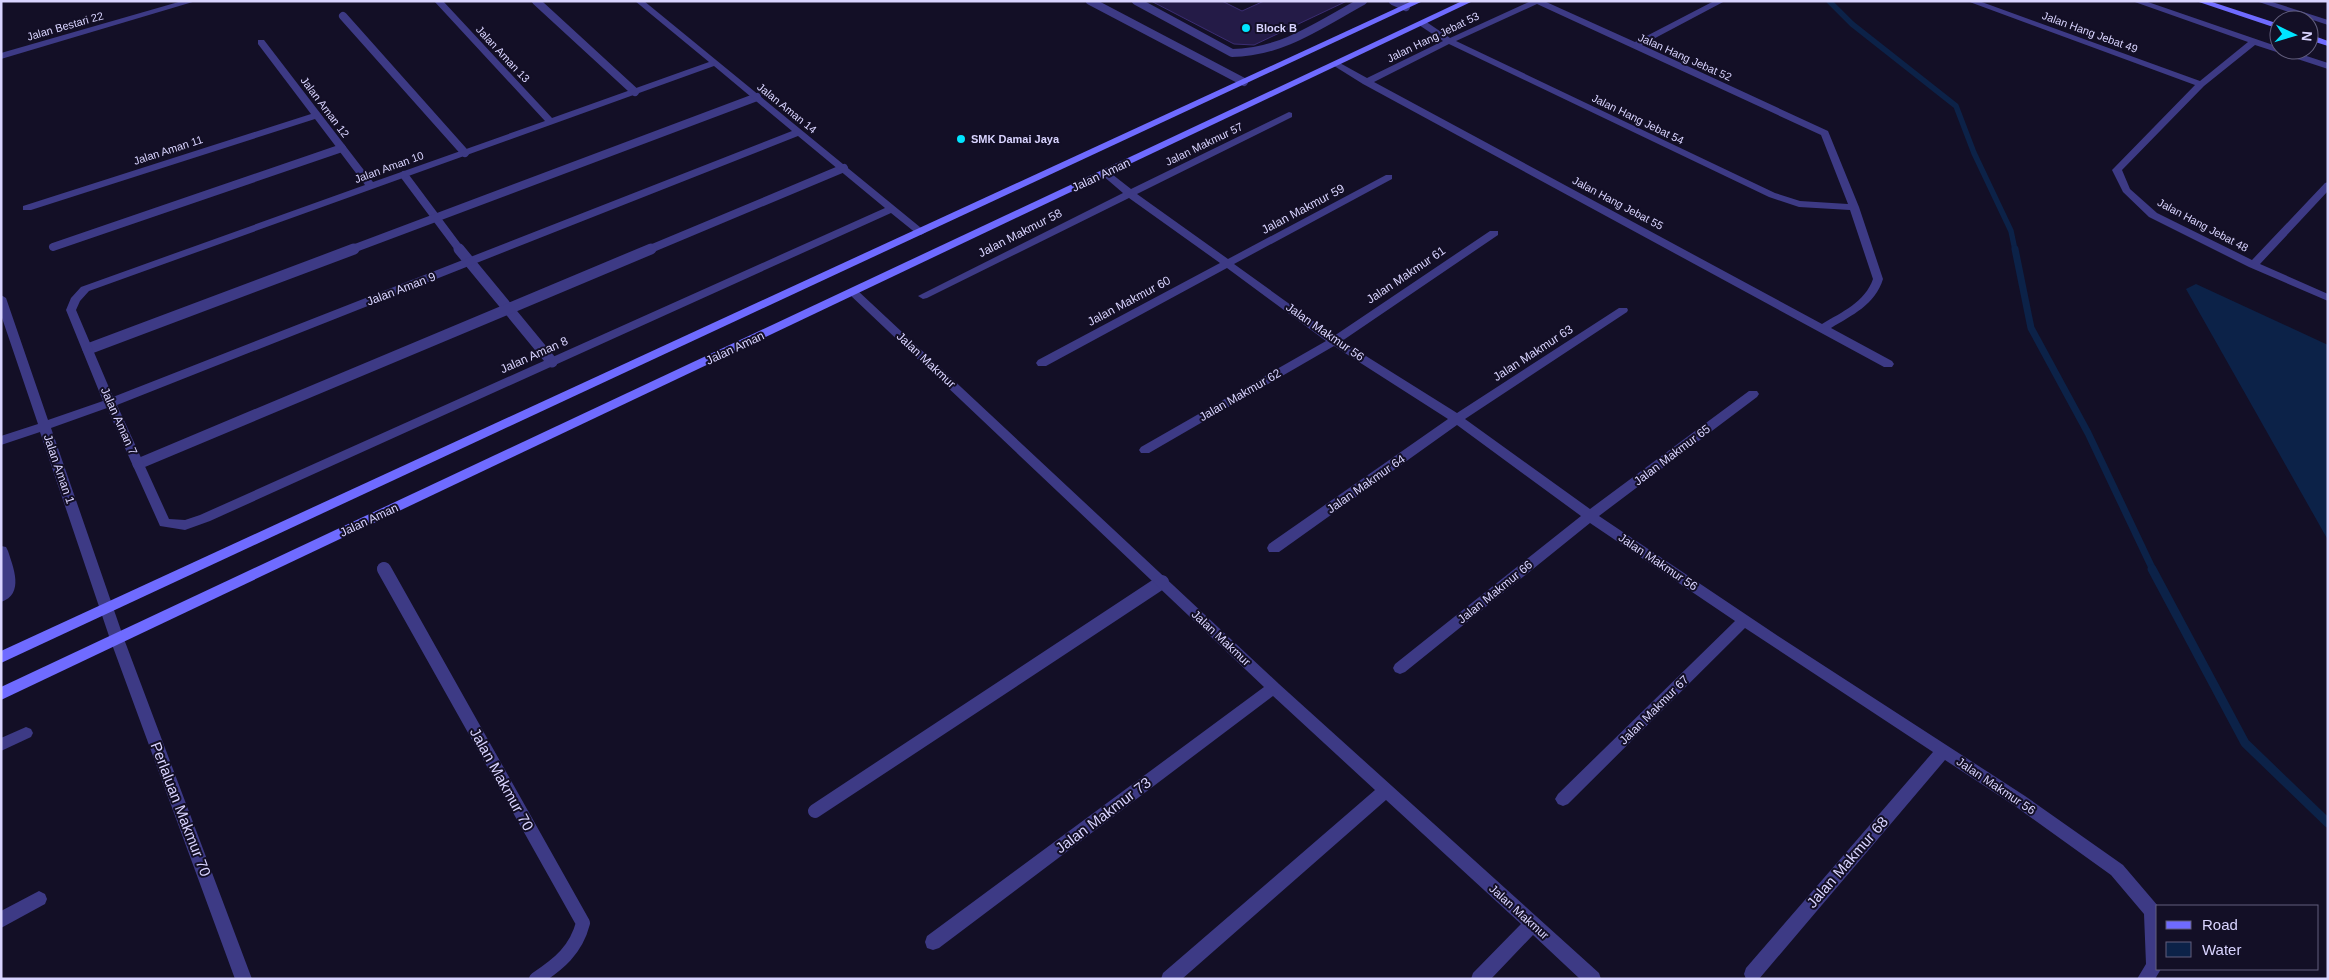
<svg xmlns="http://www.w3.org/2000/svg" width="2329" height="980" viewBox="0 0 2329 980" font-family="Helvetica,sans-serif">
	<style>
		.water { fill: #0c2248 }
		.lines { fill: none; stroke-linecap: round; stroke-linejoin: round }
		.stream-far2 { stroke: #0c2248; stroke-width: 5.5 }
		.stream-far1 { stroke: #0c2248; stroke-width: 7 }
		.stream { stroke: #0c2248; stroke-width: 9 }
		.building { fill: #241b47; stroke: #3b2d73 }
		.lane-far2 { stroke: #3d3a85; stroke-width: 8 }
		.lane-far1 { stroke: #3d3a85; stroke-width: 11 }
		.lane { stroke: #3d3a85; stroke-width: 14 }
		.street { fill: #3d3a85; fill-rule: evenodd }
		.secondary { fill: #6f6bff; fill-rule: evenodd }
		.poi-dot { fill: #00e5ff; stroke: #130f26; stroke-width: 2 }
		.labels { text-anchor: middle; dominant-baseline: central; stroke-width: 4; stroke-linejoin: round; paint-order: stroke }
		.far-street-label { font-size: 11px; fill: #d9d4ff; stroke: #130f26 }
		.far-poi-label { font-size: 11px; font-weight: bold; fill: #d9d4ff; stroke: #130f26; text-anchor: start }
		.street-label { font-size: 12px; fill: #d9d4ff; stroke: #130f26 }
		.near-street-label { font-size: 15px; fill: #d9d4ff; stroke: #130f26 }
	</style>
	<rect width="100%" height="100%" fill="#130f26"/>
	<!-- water -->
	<polygon class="water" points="2196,284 2328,345 2328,540 2186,289"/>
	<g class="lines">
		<!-- stream-far2 -->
		<polyline class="stream-far2" points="1829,1 1852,24 1956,106 1974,153 2011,231 2015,250"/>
		<!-- stream-far1 -->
		<polyline class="stream-far1" points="2015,249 2031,328 2088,433 2153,570"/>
		<!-- stream -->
		<polyline class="stream" points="2152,569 2245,743 2328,823"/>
	</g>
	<!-- building -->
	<polygon class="building" points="1151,1 1222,1 1242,11 1264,1 1347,1 1254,45 1234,44"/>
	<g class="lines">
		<!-- lane-far2 -->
		<g class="lane-far2">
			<polyline points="536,1 635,92"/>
			<polyline points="1090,1 1244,82"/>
			<path d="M1136,1L1232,53C1281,53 1321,24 1363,1"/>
			<polyline points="1393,1 1406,7"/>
			<polyline points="343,16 465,153"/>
			<polyline points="404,175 460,250"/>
			<polyline points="53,247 342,148"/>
			<polyline points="350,250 757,97"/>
			<polyline points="648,250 844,168"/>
		</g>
		<!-- lane-far1 -->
		<g class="lane-far1">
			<polyline points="459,249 552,362"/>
			<polyline points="88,349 354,249"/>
			<polyline points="138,464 651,249"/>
			<polyline points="383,568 384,570"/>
		</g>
		<!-- lane -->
		<g class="lane">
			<path d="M384,569L583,923C576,950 559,964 536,979"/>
			<polyline points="815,811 1162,582"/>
		</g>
		<!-- street -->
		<g class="street">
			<polygon points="182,1 196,1 1,59 1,53"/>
			<path d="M434,1H443L552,118L709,62L635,1H644L926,232L921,235L917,234L891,213L210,521L185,530L160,526L107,408L51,428L124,639L252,979H235L110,639L40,432L1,445V436L38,424L1,315V295L6,298L48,420L103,401L66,310L71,298L81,287L365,185L315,119L31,210H23V206L311,114L258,44V40H264L373,182L545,121ZM714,66L792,131L113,397L76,310L80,301L89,291ZM798,136L885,208L200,515L185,520L169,519L117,405Z"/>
			<path d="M1531,1H1544L1635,42L1714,1H1725L1642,45L1828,131L1859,207L1883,279C1875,305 1852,315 1831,328L1892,361L1894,364L1892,367H1884L1363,84L1331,64L1338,62L1367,78L1443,41L1419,25V21H1425L1450,38ZM1537,4L1821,135L1848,204L1800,201L1775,193L1456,41ZM1449,44L1769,197L1799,207L1850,210L1873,279C1865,302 1842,312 1822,324L1374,82Z"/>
			<polygon points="1967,1 1979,1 2200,81 2248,42 2132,1 2145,1 2279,47 2279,50 2288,50 2328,63 2328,69 2255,45 2204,86 2122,170 2130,189 2157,213 2252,260 2325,183 2328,182 2328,191 2260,264 2328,294 2328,301 2249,267 2149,217 2123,192 2112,170 2114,168 2195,85"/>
			<polygon points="2256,1 2269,1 2328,20 2328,25"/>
			<polygon points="1289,112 1292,113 1292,117 1137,194 1228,259 1386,175 1392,175 1392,179 1234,264 1334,336 1490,231 1498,231 1498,235 1342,341 1457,413 1619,308 1627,308 1628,310 1627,312 1465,419 1590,509 1749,391 1757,391 1759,394 1757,397 1599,516 1778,636 2025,796 2123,865 2158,906 2158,969 2161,969 2155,979 2137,979 2146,964 2144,914 2111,875 2015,806 1945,760 1759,979 1746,979 1744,974 1746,968 1933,752 1745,628 1568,804 1563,806 1558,804 1555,799 1558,794 1735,621 1590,523 1405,672 1400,674 1395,672 1393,668 1395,664 1581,516 1457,425 1279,552 1269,552 1267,548 1269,544 1448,419 1334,346 1149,453 1141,453 1139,450 1141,447 1326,341 1227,268 1046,366 1038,366 1036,363 1038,360 1220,263 1129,198 927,298 923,299 918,296 1123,193 1102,175 1102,171 1108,171 1131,189"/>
			<polygon points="853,289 857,290 1279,684 1599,973 1601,979 1580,979 1533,935 1491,979 1471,979 1473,973 1521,924 1386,800 1182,979 1161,979 1163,973 1375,790 1273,696 939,948 933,950 927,948 925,942 927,936 1264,687 849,294 848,292 849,290"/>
			<path d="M1,546L6,547L8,551C13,567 25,594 1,602Z"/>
			<polygon points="26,727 31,729 33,733 31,737 1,751 1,738"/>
			<polygon points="39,891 45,894 47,899 45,904 1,928 1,911"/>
		</g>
		<!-- secondary -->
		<g class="secondary">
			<polygon points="1412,1 1423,1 1,663 1,651"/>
			<polygon points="1462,1 1473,1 1,700 1,687"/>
			<polygon points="2196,1 2209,1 2279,24 2279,29"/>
			<polygon points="2309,34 2328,41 2328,46 2309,40"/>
		</g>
	</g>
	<!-- markers -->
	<g class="poi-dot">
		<circle cx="1246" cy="28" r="5"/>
		<circle cx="961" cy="139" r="5"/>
	</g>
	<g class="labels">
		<!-- far-street labels -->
		<g class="far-street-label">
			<text transform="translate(65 26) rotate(-16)">Jalan Bestari 22</text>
			<text transform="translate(2090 32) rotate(20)">Jalan Hang Jebat 49</text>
			<text transform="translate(1433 37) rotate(-26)">Jalan Hang Jebat 53</text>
			<text transform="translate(503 54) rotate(47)">Jalan Aman 13</text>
			<text transform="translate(1685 57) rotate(24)">Jalan Hang Jebat 52</text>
			<text transform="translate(325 107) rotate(53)">Jalan Aman 12</text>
			<text transform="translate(787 108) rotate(39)">Jalan Aman 14</text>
			<text transform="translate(1638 119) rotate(26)">Jalan Hang Jebat 54</text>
			<text transform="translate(1204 144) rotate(-26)">Jalan Makmur 57</text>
			<text transform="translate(168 150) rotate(-18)">Jalan Aman 11</text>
			<text transform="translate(389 167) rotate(-20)">Jalan Aman 10</text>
			<text transform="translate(1618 203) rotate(28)">Jalan Hang Jebat 55</text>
			<text transform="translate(2203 225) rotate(28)">Jalan Hang Jebat 48</text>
		</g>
		<!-- far-poi labels -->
		<g class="far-poi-label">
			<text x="1256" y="28">Block B</text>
			<text x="971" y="139">SMK Damai Jaya</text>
		</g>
		<!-- street labels -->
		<g class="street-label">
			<text transform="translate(1101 175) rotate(-25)">Jalan Aman</text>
			<text transform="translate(1303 209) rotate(-28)">Jalan Makmur 59</text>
			<text transform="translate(1020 233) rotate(-27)">Jalan Makmur 58</text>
			<text transform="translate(1406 275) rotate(-34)">Jalan Makmur 61</text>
			<text transform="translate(401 289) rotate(-21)">Jalan Aman 9</text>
			<text transform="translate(1129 301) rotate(-28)">Jalan Makmur 60</text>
			<text transform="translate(1325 332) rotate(35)">Jalan Makmur 56</text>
			<text transform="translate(735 348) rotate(-25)">Jalan Aman</text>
			<text transform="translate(1533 353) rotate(-33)">Jalan Makmur 63</text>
			<text transform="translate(534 355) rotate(-24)">Jalan Aman 8</text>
			<text transform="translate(926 360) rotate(43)">Jalan Makmur</text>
			<text transform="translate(1240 395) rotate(-30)">Jalan Makmur 62</text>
			<text transform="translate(119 421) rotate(66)">Jalan Aman 7</text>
			<text transform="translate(1672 455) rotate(-37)">Jalan Makmur 65</text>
			<text transform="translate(59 469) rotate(71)">Jalan Aman 1</text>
			<text transform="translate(1366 484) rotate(-35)">Jalan Makmur 64</text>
			<text transform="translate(369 520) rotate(-25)">Jalan Aman</text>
			<text transform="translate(1658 562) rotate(34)">Jalan Makmur 56</text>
			<text transform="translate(1495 592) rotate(-39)">Jalan Makmur 66</text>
			<text transform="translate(1221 638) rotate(43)">Jalan Makmur</text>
			<text transform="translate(1654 710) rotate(-45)">Jalan Makmur 67</text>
			<text transform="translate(1996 786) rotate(34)">Jalan Makmur 56</text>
			<text transform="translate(1519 912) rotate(42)">Jalan Makmur</text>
		</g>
		<!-- near-street labels -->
		<g class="near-street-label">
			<text transform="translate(502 779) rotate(61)">Jalan Makmur 70</text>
			<text transform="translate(181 809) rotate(69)">Perlaluan Makmur 70</text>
			<text transform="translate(1103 815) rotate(-37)">Jalan Makmur 73</text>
			<text transform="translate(1847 862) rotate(-49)">Jalan Makmur 68</text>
		</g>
	</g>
	<!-- border -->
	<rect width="2329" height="980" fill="none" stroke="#d9d4ff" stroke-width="5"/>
	<!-- legend -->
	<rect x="2156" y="905" width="162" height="65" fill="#130f26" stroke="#625e7d"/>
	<rect x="2166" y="921" width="25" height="8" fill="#6f6bff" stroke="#625e7d"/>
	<text x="2202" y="930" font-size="15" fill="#d9d4ff">Road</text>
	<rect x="2166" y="942" width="25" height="15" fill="#0c2248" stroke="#625e7d"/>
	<text x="2202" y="955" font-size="15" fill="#d9d4ff">Water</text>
	<!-- north arrow -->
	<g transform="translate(2294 35) rotate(95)"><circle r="24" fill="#130f26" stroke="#625e7d"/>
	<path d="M0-4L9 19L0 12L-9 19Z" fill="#00e5ff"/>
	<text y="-8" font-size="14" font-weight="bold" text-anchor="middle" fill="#d9d4ff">N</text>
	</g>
</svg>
